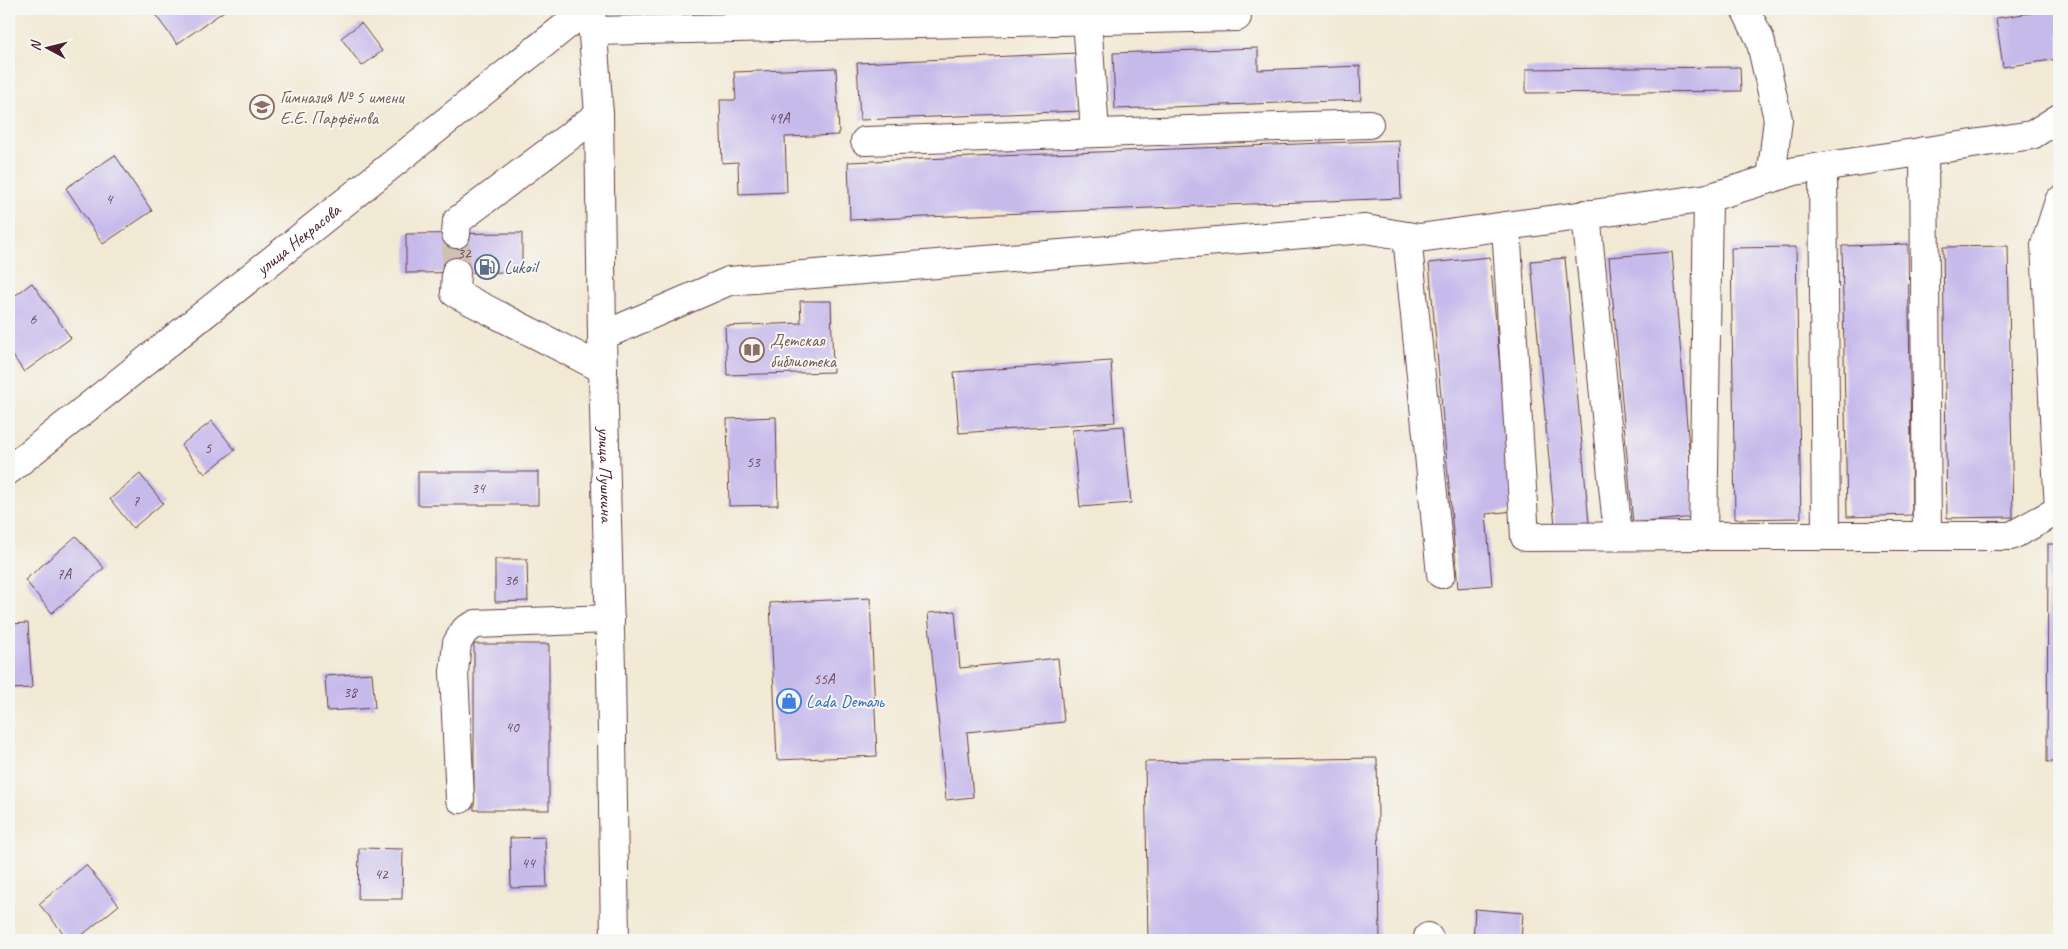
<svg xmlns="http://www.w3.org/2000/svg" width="2068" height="949" viewBox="0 0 2068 949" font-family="Caveat,sans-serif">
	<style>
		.building { fill: #c6baeb }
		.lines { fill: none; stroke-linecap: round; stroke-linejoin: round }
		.minor-tunnel { stroke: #d0c1b2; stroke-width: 28; stroke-dasharray: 28 14; stroke-linecap: butt }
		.minor-casing { stroke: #633d44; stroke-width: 30 }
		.minor { stroke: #fff; stroke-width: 28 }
		.labels { text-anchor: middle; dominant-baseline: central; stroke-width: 4; stroke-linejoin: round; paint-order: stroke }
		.number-label { font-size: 15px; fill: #69465b }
		.education-label { font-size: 18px; fill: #785e54; stroke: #f6f6f2; text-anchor: start }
		.street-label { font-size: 18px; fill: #4a1f2b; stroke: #f6f6f2 }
		.service-label { font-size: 18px; fill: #4e5e75; stroke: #f6f6f2; text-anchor: start }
		.shop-label { font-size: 18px; fill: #366cbe; stroke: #f6f6f2; text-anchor: start }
	</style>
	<rect width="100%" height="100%" fill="#f6f6f2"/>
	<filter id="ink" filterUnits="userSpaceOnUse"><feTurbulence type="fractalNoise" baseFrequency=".02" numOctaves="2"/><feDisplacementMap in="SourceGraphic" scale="10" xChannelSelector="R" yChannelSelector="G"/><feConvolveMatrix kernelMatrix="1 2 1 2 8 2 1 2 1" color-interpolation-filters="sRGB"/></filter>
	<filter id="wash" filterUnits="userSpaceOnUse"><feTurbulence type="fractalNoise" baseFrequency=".0096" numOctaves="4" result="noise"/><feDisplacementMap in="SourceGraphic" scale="20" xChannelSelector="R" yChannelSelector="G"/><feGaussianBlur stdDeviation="1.12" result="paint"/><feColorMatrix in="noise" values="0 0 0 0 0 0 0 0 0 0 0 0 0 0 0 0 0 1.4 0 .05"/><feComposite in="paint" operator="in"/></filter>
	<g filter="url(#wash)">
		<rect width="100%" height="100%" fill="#f2e9d4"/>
		<g id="blocks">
			<!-- building -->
			<g class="building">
				<polygon points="151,9 227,9 177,44"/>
				<polygon points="2059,9 2059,59 2003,67 1996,18"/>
				<polygon points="361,23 382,51 362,66 341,38"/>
				<polygon points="1258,48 1258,70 1360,66 1361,100 1115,109 1113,53"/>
				<polygon points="1078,53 1080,111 860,120 857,63"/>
				<polygon points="1740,67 1741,91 1526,93 1526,69"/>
				<polygon points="836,68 839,135 785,137 787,192 739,194 738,162 722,163 720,100 736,100 734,72"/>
				<polygon points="1399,140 1401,198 850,220 848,162"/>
				<polygon points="115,155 152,211 103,244 66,188"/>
				<polygon points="522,233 522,272 406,273 406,234"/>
				<polygon points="1908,244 1912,515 1847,517 1842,246"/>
				<polygon points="2008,246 2013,517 1947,518 1943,247"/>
				<polygon points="1796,247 1801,518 1735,519 1731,248"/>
				<polygon points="1672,252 1695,517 1633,523 1609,257"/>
				<polygon points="1490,257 1513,511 1486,514 1492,585 1458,588 1429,263"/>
				<polygon points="1565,258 1589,523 1555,526 1531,261"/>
				<polygon points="32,283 71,338 24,372 9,350 9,300"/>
				<polygon points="800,301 831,301 833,372 727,375 725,326 801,323"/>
				<polygon points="1111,361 1115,422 959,433 954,372"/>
				<polygon points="776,417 778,505 729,506 727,419"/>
				<polygon points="212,421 235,450 205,474 181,445"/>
				<polygon points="1124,426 1131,503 1080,507 1072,430"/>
				<rect x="418" y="472" width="120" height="33"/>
				<polygon points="140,474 163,503 133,528 110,499"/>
				<polygon points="76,536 104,568 52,613 25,580"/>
				<polygon points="2048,544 2059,544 2059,762 2047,762"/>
				<polygon points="495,559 527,559 528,601 495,602"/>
				<polygon points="870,598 877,756 777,760 770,603"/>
				<polygon points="955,611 960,668 1058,658 1064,722 967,732 973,797 946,800 928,613"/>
				<polygon points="28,623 32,688 9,689 9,624"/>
				<rect x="474" y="644" width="75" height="166"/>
				<polygon points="372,673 375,708 327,711 325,676"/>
				<polygon points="1377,758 1380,940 1148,940 1145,762"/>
				<polygon points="9,808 15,824 9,826"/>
				<polygon points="545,837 547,887 511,888 510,838"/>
				<polygon points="359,848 403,849 402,899 358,899"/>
				<polygon points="86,865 119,905 76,940 69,940 39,904"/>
				<polygon points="1475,909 1523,913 1521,940 1473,940"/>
			</g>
		</g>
	</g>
	<g filter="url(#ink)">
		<use href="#blocks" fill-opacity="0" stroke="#633d44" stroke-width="1"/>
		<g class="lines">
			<!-- minor-tunnel -->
			<polyline class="minor-tunnel" points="456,272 456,234"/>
			<defs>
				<g id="minor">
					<path id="s1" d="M591,9L599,114L602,336L611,669L615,940"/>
					<polyline points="1745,9 1760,39 1778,119 1771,179"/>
					<polyline points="1087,20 1095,132"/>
					<polyline points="593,31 1237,17"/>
					<polyline points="865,141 1369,124"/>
					<polyline points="1924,151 1927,536"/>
					<polyline points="1823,167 1826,536"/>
					<polyline points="1708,198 1703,536 2011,536 2059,510"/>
					<polyline points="1586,214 1618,536"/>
					<polyline points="1506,226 1525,537 1703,536"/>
					<polyline points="456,234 457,221 599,114"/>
					<polyline points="1407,236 1441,574"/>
					<polyline points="456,272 455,293 603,369"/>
					<polyline points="602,336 729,281 1365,229 1419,238 1708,198 1795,171 2032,135 2059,118"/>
					<path id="s2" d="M9,470L587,9"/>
					<polyline points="2059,510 2045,245 2059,201"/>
					<polyline points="460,799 454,672 457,643 465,630 476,624 610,619"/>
					<polyline points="1428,937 1430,940"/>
				</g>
			</defs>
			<!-- minor casing -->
			<use href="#minor" class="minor-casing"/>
			<!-- minor -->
			<use href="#minor" class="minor"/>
		</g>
	</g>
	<!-- icons -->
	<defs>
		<symbol id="school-ring" viewBox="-11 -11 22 22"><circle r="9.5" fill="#f6f6f2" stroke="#8d6e63" stroke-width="1.5"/><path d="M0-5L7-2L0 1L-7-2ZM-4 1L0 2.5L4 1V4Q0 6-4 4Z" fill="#8d6e63"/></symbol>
		<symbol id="fuel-ring" viewBox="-11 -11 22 22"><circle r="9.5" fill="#f6f6f2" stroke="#5c6f8a" stroke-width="1.5"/><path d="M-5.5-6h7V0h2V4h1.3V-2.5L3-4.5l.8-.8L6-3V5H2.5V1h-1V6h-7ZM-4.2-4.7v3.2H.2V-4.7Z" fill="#5c6f8a"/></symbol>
		<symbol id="library-ring" viewBox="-11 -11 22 22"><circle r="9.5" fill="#f6f6f2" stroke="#8d6e63" stroke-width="1.5"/><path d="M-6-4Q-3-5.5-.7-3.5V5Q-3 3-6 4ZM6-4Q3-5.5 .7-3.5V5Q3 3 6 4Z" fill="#8d6e63"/></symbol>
		<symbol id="shop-ring" viewBox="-11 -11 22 22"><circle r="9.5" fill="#f6f6f2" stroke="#3f7fe0" stroke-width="1.5"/><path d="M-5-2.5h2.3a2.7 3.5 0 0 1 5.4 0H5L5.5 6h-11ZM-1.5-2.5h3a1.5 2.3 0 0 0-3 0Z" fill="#3f7fe0"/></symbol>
	</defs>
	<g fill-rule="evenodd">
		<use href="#school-ring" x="248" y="93" width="28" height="28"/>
		<use href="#fuel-ring" x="473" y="253" width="28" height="28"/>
		<use href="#library-ring" x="738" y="336" width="28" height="28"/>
		<use href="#shop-ring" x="775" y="687" width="28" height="28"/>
	</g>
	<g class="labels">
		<!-- number labels -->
		<g class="number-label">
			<text x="779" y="118">49А</text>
			<text x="109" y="199">4</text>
			<text x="464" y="253">32</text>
			<text x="33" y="319">6</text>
			<text x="208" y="448">5</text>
			<text x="753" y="462">53</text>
			<text x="478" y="488">34</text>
			<text x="136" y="501">7</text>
			<text x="64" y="574">7А</text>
			<text x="511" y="580">36</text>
			<text x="824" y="679">55А</text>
			<text x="350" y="692">38</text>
			<text x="512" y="727">40</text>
			<text x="528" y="863">44</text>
			<text x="381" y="874">42</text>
		</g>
		<!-- education labels -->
		<g class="education-label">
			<text x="280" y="97">Гимназия № 5 имени<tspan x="280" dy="21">Е.Е. Парфёнова</tspan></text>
			<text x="770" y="340">Детская<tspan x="770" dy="21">библиотека</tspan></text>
		</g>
		<!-- street labels -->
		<g class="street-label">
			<text stroke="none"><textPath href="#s2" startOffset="370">улица Некрасова</textPath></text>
			<text stroke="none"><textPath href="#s1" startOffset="466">улица Пушкина</textPath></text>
		</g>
		<!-- service labels -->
		<g class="service-label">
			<text x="504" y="267">Lukoil</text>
		</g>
		<!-- shop labels -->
		<g class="shop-label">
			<text x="806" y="701">Lada Dеталь</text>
		</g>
	</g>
	<!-- margin -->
	<rect width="2068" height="949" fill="none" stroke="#f6f6f2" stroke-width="30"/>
	<!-- north arrow -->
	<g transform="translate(48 48) rotate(277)" stroke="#f6f6f2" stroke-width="4" paint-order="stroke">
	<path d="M0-4L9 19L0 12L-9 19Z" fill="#4a1f2b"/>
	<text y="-8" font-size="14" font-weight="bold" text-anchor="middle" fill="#4a1f2b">N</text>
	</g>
</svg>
